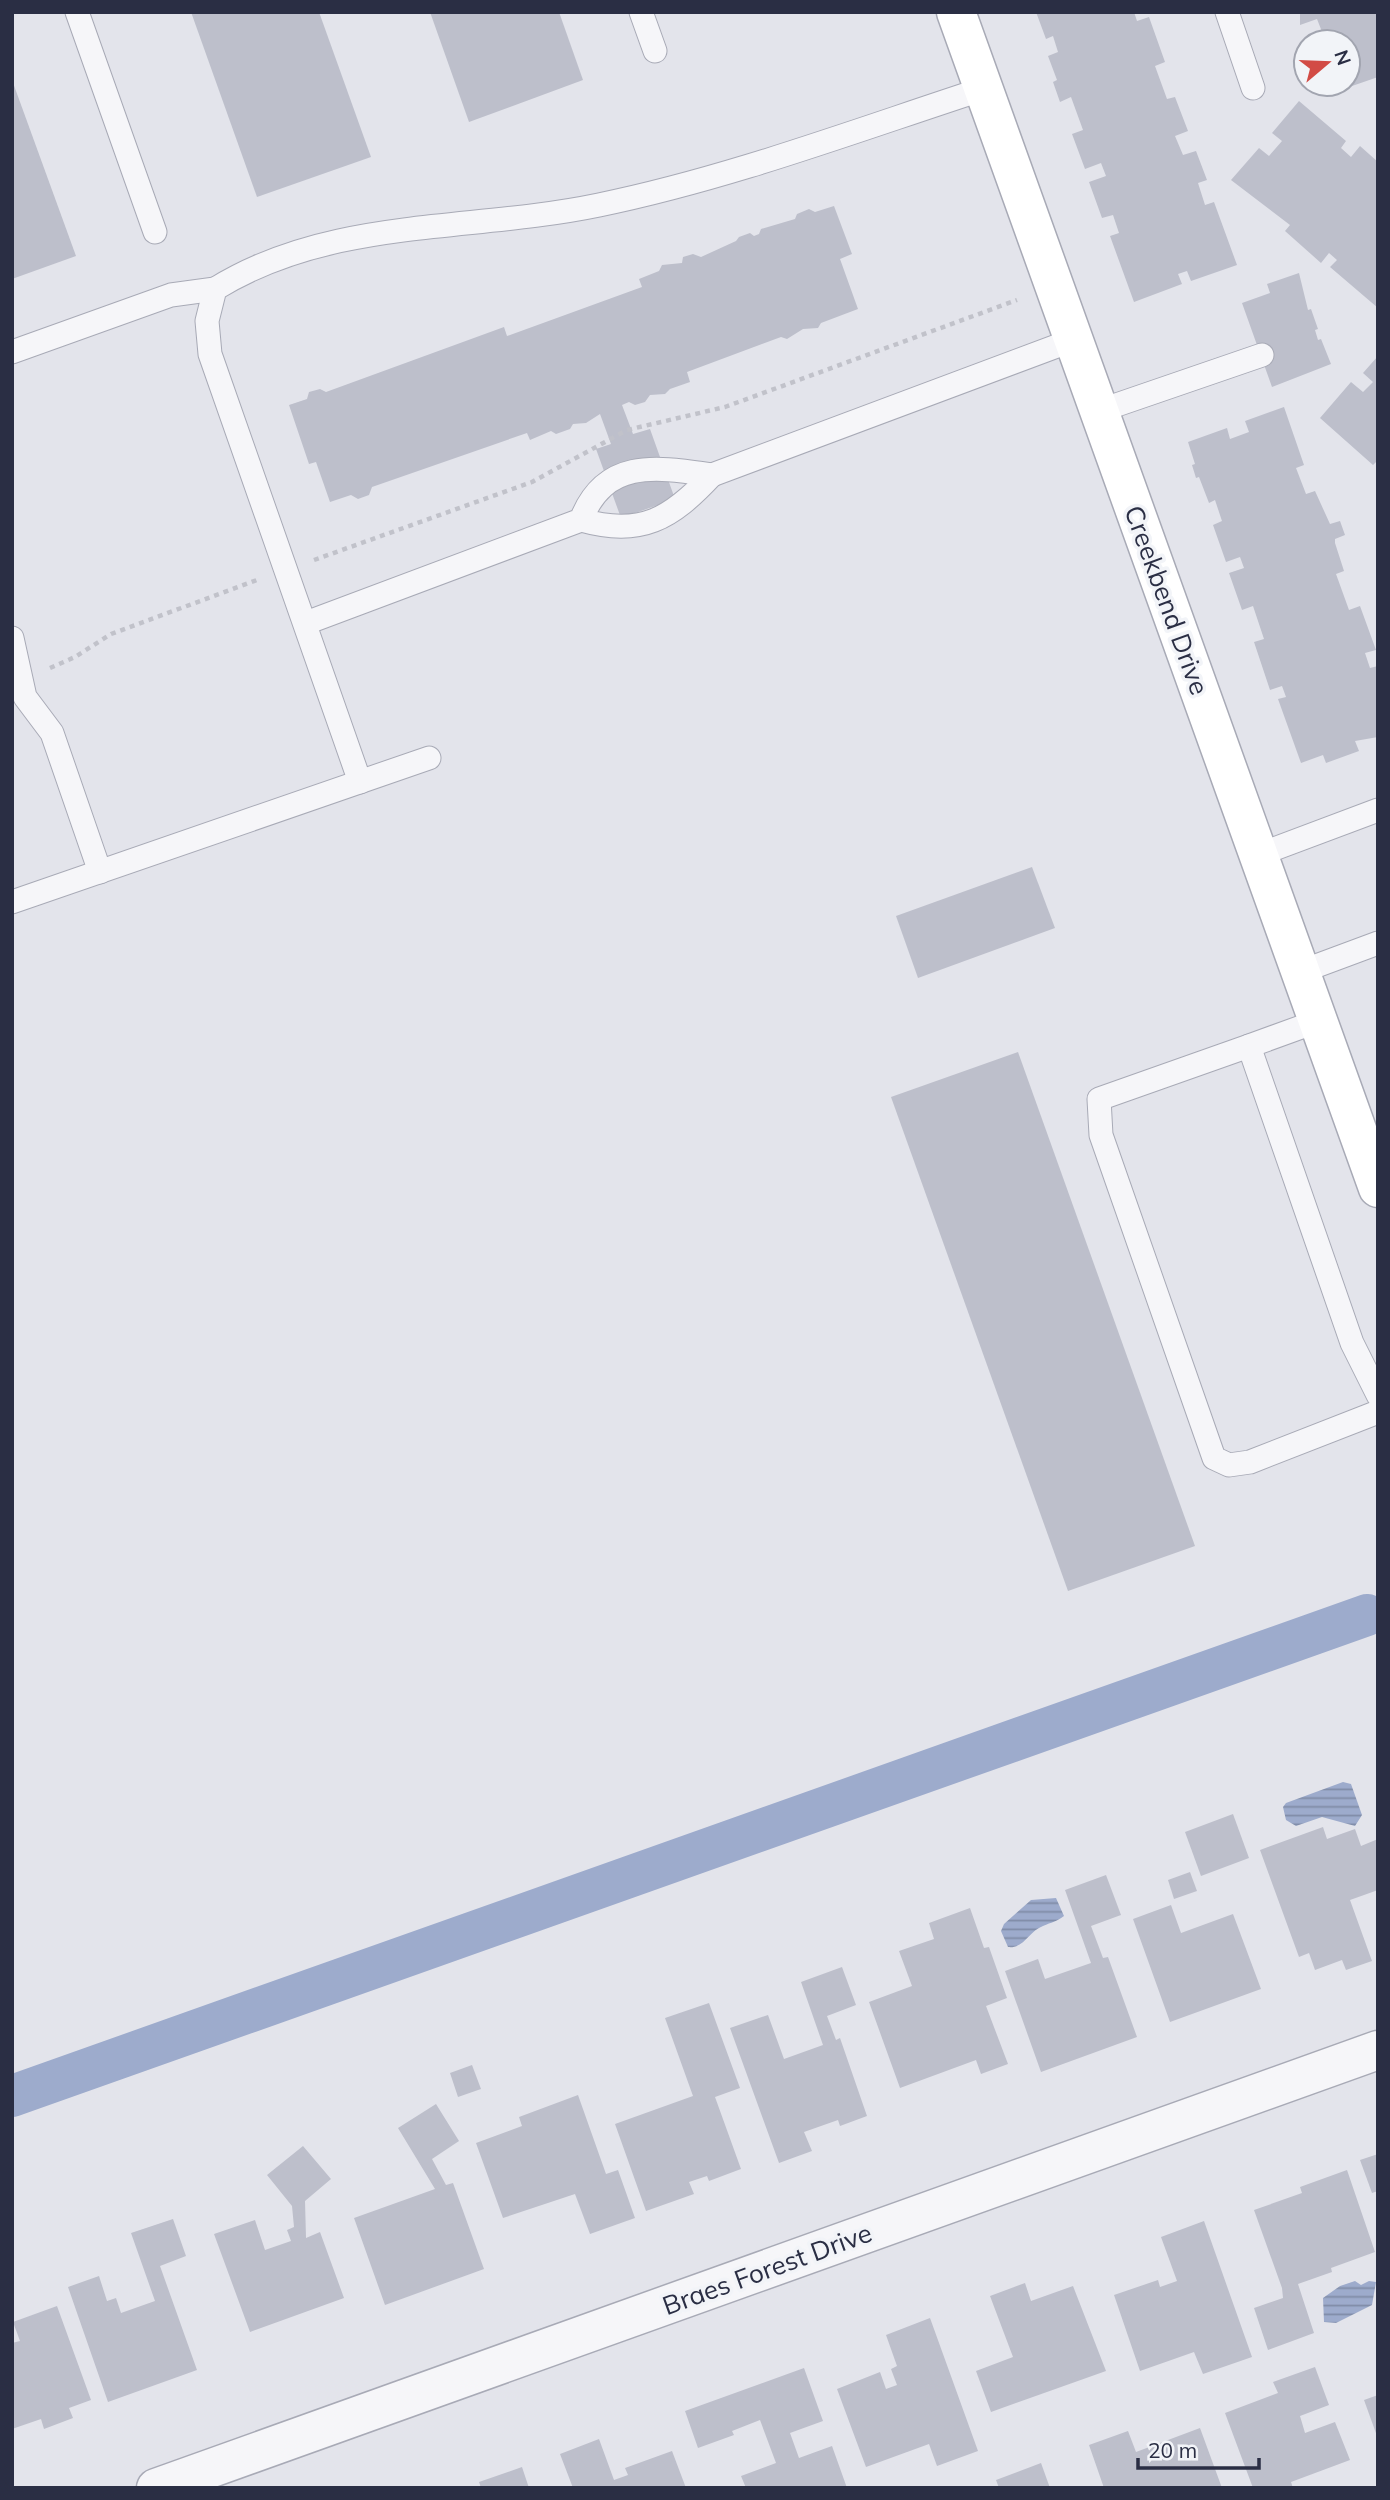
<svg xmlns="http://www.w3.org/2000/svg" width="1390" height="2500" viewBox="0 0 1390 2500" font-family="Mulish,sans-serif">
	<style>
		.water { fill: url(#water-rules) }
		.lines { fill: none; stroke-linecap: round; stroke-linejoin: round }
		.canal { stroke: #9dabcc; stroke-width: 42 }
		.building { fill: #bdbfcb }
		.lane-casing { stroke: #a8aab6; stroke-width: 25 }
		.street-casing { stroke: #a8aab6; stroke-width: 41 }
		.secondary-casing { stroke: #a8aab6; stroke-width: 41 }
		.path { stroke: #c1c2ca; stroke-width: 4.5; stroke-dasharray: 5 5; stroke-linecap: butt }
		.lane { stroke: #f6f6f9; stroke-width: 23 }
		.street { stroke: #f6f6f9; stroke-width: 38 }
		.secondary { stroke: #fff; stroke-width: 38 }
		.labels { text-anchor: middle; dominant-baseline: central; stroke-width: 7; stroke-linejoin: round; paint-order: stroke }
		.street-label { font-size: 26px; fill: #2a2e44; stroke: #f2f4f8 }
	</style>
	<defs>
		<pattern id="water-rules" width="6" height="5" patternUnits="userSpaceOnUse" patternTransform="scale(1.75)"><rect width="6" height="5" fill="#9dabcc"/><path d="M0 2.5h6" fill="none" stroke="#808ca7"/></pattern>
	</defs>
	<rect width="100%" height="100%" fill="#e3e4eb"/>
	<!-- water -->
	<g class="water">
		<polygon points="1343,1782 1351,1784 1362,1815 1355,1826 1322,1817 1296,1826 1286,1820 1283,1807 1286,1803"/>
		<path d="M1056,1898L1064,1916C1056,1922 1052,1922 1043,1926C1029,1931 1024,1949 1008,1947L1001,1931L1004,1924L1031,1900Z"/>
		<polygon points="1355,2281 1361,2285 1369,2281 1376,2282 1372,2305 1336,2323 1324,2322 1323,2298 1340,2286"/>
	</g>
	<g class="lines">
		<!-- canal -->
		<polyline class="canal" points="12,2096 1367,1615"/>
	</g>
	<!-- building -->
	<g class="building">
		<polygon points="191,12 319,12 371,157 257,197"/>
		<polygon points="430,12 559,12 583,80 469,122"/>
		<polygon points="1036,12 1134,12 1137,21 1149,17 1165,62 1155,66 1167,99 1175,97 1188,131 1175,136 1183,155 1196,151 1207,180 1198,183 1205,205 1214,202 1237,265 1191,281 1187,271 1178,274 1182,284 1134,302 1110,236 1119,233 1113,215 1102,218 1089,182 1106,176 1101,163 1085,169 1072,134 1083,130 1071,97 1060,102 1053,82 1057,80 1048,56 1058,52 1053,36 1046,39"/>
		<polygon points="1300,12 1378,12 1378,77 1329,94 1326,84 1348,84 1348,42 1326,42 1317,19 1300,25"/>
		<polygon points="12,80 76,256 12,279"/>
		<polygon points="1299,101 1346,141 1341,148 1351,157 1360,146 1378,162 1378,308 1330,267 1337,260 1329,253 1321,263 1285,231 1290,225 1231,180 1259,148 1269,156 1282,141 1272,133"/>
		<polygon points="834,206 852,254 840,259 858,309 821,323 818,328 803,329 787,339 781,337 687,372 690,382 670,389 665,394 650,395 645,402 635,405 629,402 622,405 633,434 650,429 675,499 621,518 596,449 611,444 600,414 586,423 573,424 570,429 556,434 551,431 530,440 527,433 372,487 369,495 358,499 351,495 330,502 316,462 309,464 289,405 307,399 309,392 320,389 326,392 504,327 507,336 642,287 639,279 659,271 662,265 682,263 683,257 693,254 701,257 736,241 739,237 750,233 754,236 759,234 761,229 795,219 797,214 809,209 815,212"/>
		<polygon points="1299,273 1308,310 1311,309 1318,329 1315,330 1318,340 1321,339 1331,364 1272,387 1242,303 1270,293 1267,284"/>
		<polygon points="1378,356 1378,460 1373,465 1320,418 1351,382 1363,392 1373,382 1363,373"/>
		<polygon points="1284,407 1304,465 1296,468 1306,494 1315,491 1330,524 1340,521 1345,535 1335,539 1335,543 1344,571 1336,574 1349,610 1360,606 1376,650 1365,653 1370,668 1378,666 1378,737 1355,741 1359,751 1326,763 1323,755 1301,763 1278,699 1286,697 1282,686 1270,690 1254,642 1264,639 1253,606 1242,610 1229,573 1244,568 1240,557 1226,562 1213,525 1222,521 1215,500 1209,503 1199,477 1196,478 1192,465 1195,464 1188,442 1227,428 1230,439 1249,432 1245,421"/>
		<polygon points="1032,867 1055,928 918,978 896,916"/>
		<polygon points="1018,1052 1195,1546 1068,1591 891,1097"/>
		<polygon points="1233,1814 1249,1858 1201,1876 1185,1832"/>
		<polygon points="1323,1827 1327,1839 1355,1829 1361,1846 1378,1839 1378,1890 1350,1900 1372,1961 1346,1970 1342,1960 1315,1970 1309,1953 1299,1957 1260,1850"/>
		<polygon points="1190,1872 1197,1891 1174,1899 1168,1880"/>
		<polygon points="1106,1875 1121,1915 1091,1926 1103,1958 1108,1957 1137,2037 1041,2072 1005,1971 1038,1959 1045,1979 1091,1963 1065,1890"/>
		<polygon points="1171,1905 1181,1933 1233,1914 1261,1989 1170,2022 1133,1919"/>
		<polygon points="970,1908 984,1948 989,1947 1007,1998 986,2006 1008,2064 981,2074 976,2060 900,2088 869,2002 912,1986 899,1951 934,1939 929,1923"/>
		<polygon points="842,1967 856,2005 827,2016 836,2040 840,2038 867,2116 840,2126 838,2120 804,2132 812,2151 779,2163 730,2028 768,2015 784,2059 823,2045 801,1982"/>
		<polygon points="709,2003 740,2088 715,2097 741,2169 709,2181 707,2176 689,2182 694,2194 646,2211 615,2124 693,2096 665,2018"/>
		<polygon points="472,2065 481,2089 458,2097 450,2073"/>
		<polygon points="578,2095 606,2174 618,2170 635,2218 590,2234 575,2194 503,2218 476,2143 522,2126 519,2117"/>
		<polygon points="436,2104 459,2141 432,2159 446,2185 453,2183 484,2269 385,2305 354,2218 435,2189 398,2128"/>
		<polygon points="303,2146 331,2179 305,2201 306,2238 320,2232 344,2298 250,2332 214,2234 255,2220 265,2250 291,2241 287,2230 294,2227 292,2206 267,2175"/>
		<polygon points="1378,2154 1378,2191 1372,2193 1360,2160"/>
		<polygon points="1347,2170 1375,2252 1331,2268 1332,2272 1298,2284 1314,2333 1268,2350 1254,2308 1283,2298 1282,2288 1254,2210 1302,2193 1300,2187"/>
		<polygon points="173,2219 186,2256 160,2266 197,2370 108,2402 68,2287 99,2276 107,2301 116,2298 121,2313 155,2301 131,2233"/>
		<polygon points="1204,2221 1252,2357 1203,2374 1194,2352 1140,2371 1114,2295 1158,2280 1160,2287 1177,2281 1161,2237"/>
		<polygon points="1025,2283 1031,2301 1073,2286 1106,2371 991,2412 976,2371 1013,2357 990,2296"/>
		<polygon points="57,2306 91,2400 69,2408 73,2418 44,2429 41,2419 12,2429 12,2343 20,2341 13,2322"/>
		<polygon points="930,2318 978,2451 937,2466 929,2444 866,2467 837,2389 880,2372 886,2389 897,2385 891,2369 897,2366 886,2335"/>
		<polygon points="1315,2367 1329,2405 1300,2416 1305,2433 1335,2422 1350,2460 1291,2482 1293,2488 1253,2488 1225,2413 1278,2393 1273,2382"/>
		<polygon points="804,2368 823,2421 790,2433 799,2458 832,2446 847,2488 746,2488 741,2476 776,2463 760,2420 732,2431 734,2435 698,2448 685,2411"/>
		<polygon points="1378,2395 1378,2436 1377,2436 1364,2400"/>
		<polygon points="1200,2428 1222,2488 1104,2488 1089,2445 1128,2431 1136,2452"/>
		<polygon points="599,2439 614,2480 628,2475 625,2468 672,2451 686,2488 573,2488 560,2454"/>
		<polygon points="1041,2463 1050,2488 999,2488 996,2480"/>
		<polygon points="522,2467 529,2488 481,2488 479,2482"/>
	</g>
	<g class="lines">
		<defs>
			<g id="lane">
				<polyline points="77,12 155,232"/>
				<polyline points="641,12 655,51"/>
				<polyline points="1227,12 1253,88"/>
				<polyline points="12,352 171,295 215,289"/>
				<polyline points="1099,411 1262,355"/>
				<polyline points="712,475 1073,340"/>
				<path d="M306,623L581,520C641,537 671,519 712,475C656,467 605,458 581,520"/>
				<polyline points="12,638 25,697 52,733 100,872"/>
				<path d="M360,782L210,354L207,321L215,289C331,217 470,232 599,205C730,178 857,130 983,89"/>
				<polyline points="1258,855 1378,810"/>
				<polyline points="12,902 429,758"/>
				<polyline points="1300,972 1378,943"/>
				<polyline points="1318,1021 1249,1046 1352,1343 1378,1395"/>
				<polyline points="1249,1046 1099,1099 1101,1135 1214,1458 1229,1465 1250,1462 1378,1412"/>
			</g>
			<polyline id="street" points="156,2488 1378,2050"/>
			<polyline id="secondary" points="956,12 1378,1188"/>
		</defs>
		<!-- lane casing -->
		<use href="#lane" class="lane-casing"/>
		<!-- street casing -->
		<use href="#street" class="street-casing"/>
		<!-- secondary casing -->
		<use href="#secondary" class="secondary-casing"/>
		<!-- path -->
		<g class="path">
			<polyline points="314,560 532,482 627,430 725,407 1017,300"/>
			<polyline points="50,668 75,657 111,634 257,580"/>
		</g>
		<!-- lane -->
		<use href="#lane" class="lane"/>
		<!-- street -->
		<use href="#street" class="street"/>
		<!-- secondary -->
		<use href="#secondary" class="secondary"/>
	</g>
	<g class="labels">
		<!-- street labels -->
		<g class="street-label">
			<text transform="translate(1167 600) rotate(70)">Creekbend Drive</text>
			<text transform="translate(767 2269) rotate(-20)">Braes Forest Drive</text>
		</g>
	</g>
	<!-- border -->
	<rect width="1390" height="2500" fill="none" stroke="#2a2e44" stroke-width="28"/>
	<!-- north arrow -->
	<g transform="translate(1327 63) rotate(71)"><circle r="33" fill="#f2f4f8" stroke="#a2a5b0" stroke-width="2"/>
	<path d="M0-5L12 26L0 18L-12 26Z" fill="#d24b45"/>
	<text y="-10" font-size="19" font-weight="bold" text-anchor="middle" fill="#2a2e44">N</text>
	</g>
	<!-- scale -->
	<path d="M1138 2458v10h121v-10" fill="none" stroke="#2a2e44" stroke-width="3.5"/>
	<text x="1148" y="2458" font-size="21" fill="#2a2e44" stroke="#f2f4f8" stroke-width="5" paint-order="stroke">20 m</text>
</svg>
